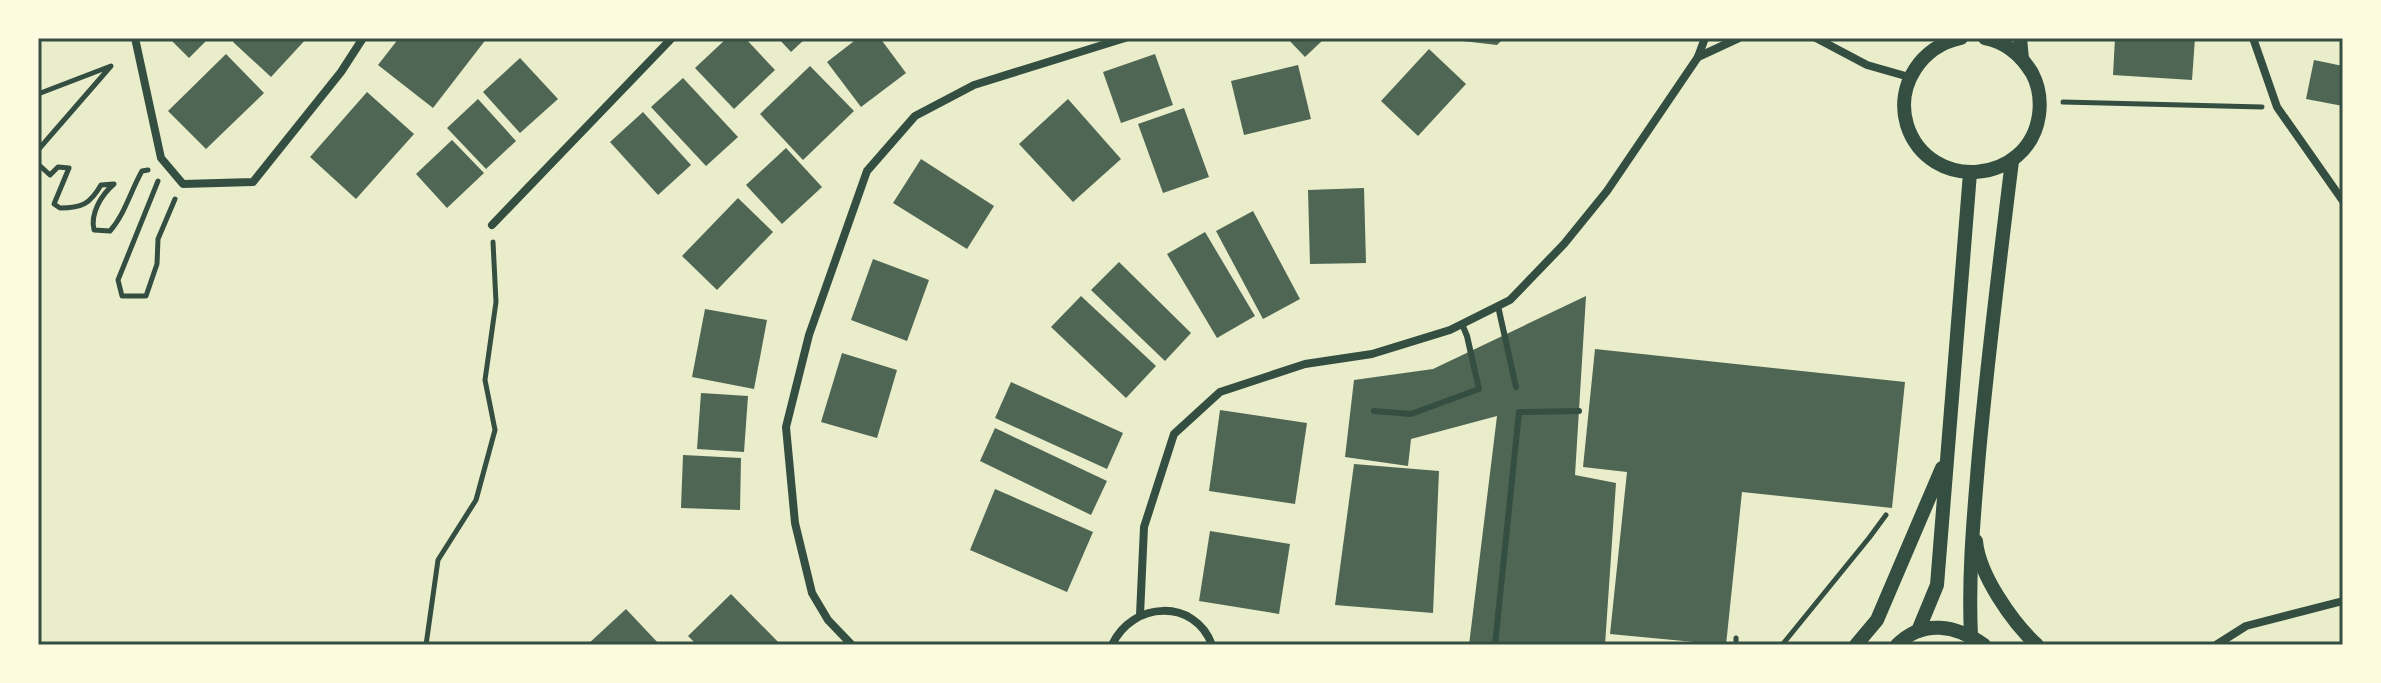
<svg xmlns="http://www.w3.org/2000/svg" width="2381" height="683" viewBox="0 0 2381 683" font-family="'Exo 2',sans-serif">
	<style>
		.building { fill: #4f6655 }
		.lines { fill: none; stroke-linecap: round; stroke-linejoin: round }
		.path { stroke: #344e41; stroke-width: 5 }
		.service { stroke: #344e41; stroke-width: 6 }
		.minor { stroke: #344e41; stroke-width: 8 }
		.tertiary { stroke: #344e41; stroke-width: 14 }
		.neatline { fill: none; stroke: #344e41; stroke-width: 3 }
	</style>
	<rect width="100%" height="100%" fill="#e9edc9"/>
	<!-- building -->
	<g class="building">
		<polygon points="169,38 209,38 189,58"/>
		<polygon points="236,38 307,38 271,77 233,42"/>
		<polygon points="399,38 487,38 433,108 378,65"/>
		<polygon points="727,38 745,38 775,70 734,109 695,68"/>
		<polygon points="778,38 806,38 791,52"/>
		<polygon points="858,38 880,38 906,73 861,107 827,62"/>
		<polygon points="1287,38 1325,38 1305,57"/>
		<polygon points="1454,38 1504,38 1497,45 1454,40"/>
		<polygon points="2115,38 2195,38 2192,80 2113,75"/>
		<polygon points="1429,49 1466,84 1418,136 1381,101"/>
		<polygon points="226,54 264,93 206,149 168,111"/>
		<polygon points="1155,54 1173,105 1121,123 1103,72"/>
		<polygon points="520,58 558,99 520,133 483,92"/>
		<polygon points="2314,60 2343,66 2343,106 2306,99"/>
		<polygon points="1298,65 1311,119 1244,135 1231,81"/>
		<polygon points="810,66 854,111 803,160 760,114"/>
		<polygon points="683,78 738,137 706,166 651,107"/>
		<polygon points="367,92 414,134 356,199 310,157"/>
		<polygon points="478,99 516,141 486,169 447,128"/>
		<polygon points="1068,99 1121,159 1073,202 1019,144"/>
		<polygon points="1184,108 1209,177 1163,193 1138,124"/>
		<polygon points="643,112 691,165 658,195 610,142"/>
		<polygon points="452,140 484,173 447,208 416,174"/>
		<polygon points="786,148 822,187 782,224 746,185"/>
		<polygon points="921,159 994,206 967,249 893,203"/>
		<polygon points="1364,188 1366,263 1310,264 1308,190"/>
		<polygon points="738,198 773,232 717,290 682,256"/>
		<polygon points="1253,211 1300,299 1263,319 1216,231"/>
		<polygon points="1205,232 1255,316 1217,338 1167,254"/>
		<polygon points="873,259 929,280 907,341 851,320"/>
		<polygon points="1119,262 1191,333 1165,361 1091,290"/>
		<polygon points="1081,296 1156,366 1126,398 1051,327"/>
		<polygon points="1586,296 1575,475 1616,483 1605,645 1469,645 1497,416 1411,439 1408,466 1345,457 1354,380 1433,369"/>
		<polygon points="705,309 767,320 754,389 692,377"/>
		<polygon points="1595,349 1905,382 1892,508 1742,492 1726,645 1610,634 1627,472 1583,467"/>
		<polygon points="842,353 897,370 877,438 821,422"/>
		<polygon points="1011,382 1123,433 1107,469 995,418"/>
		<polygon points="701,393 748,396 744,452 697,449"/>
		<polygon points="1220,410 1307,423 1295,504 1209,491"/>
		<polygon points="995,428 1107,481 1091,515 980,461"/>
		<polygon points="683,455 741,458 740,510 681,508"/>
		<polygon points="1354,464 1439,471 1433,613 1335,605"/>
		<polygon points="995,489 1093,532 1067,592 970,550"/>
		<polygon points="1210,531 1290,544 1279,614 1199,601"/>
		<polygon points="731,594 781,645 697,645 688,636"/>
		<polygon points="626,609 660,645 587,645"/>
	</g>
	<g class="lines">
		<!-- path -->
		<g class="path">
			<polyline points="38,94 111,66 38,150"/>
			<polyline points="2063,102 2262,107"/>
			<path d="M38,164L50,175L58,167L69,168L54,204L60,208C82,208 90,204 101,185L114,184C101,195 90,214 94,230L110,231C125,214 131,190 142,171L148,170"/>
			<polyline points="158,181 118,280 122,296 146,296 157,264 158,239 175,199"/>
			<polyline points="1736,638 1736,645"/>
			<polyline points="426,645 438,560 476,500 495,430 485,380 496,302 493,242"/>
			<polyline points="1782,645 1869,538 1886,515"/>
		</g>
		<!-- service -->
		<g class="service">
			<polyline points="1498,306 1516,387"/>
			<polyline points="1374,411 1411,414 1479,389 1467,336 1462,324"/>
			<polyline points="1495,645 1519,412 1579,411"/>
		</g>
		<!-- minor -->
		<g class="minor">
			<polyline points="135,38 161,158 183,184 253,182 341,72 363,38"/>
			<polyline points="1816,38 1867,65 1909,77"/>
			<polyline points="2253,38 2277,107 2343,201"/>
			<polyline points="1698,57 1739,38"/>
			<polyline points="492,225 672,38"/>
			<polyline points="1140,615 1144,527 1174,434 1220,392 1305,364 1372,354 1450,330 1510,300 1564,244 1607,191 1698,57 1705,38"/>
			<polyline points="852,645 828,620 812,593 795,523 786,427 809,335 867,171 915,116 974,85 1125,38"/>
			<path d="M1112,645C1132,601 1195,598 1212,645"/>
			<polyline points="2216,645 2246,626 2343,601"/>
		</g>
		<!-- tertiary -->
		<g class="tertiary">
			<path d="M1961,38C1922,46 1895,85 1907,125C1929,193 2029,185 2039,115C2041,100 2039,86 2032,73C2021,55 2006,42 1985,38"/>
			<polyline points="2020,38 2022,59"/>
			<path d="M1976,541C1979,575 2013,623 2037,645"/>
			<polyline points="1918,631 1937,585 1970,173"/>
			<path d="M1971,636C1968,574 1974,514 1979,453C1988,355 2000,258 2012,161"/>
			<polyline points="1856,645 1877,620 1942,468"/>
			<path d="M1897,645C1923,619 1956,625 1984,645"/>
		</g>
	</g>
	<!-- border -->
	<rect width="2381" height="683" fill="none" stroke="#fefae0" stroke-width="80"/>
	<rect x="40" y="40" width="2301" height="603" class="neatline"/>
</svg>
